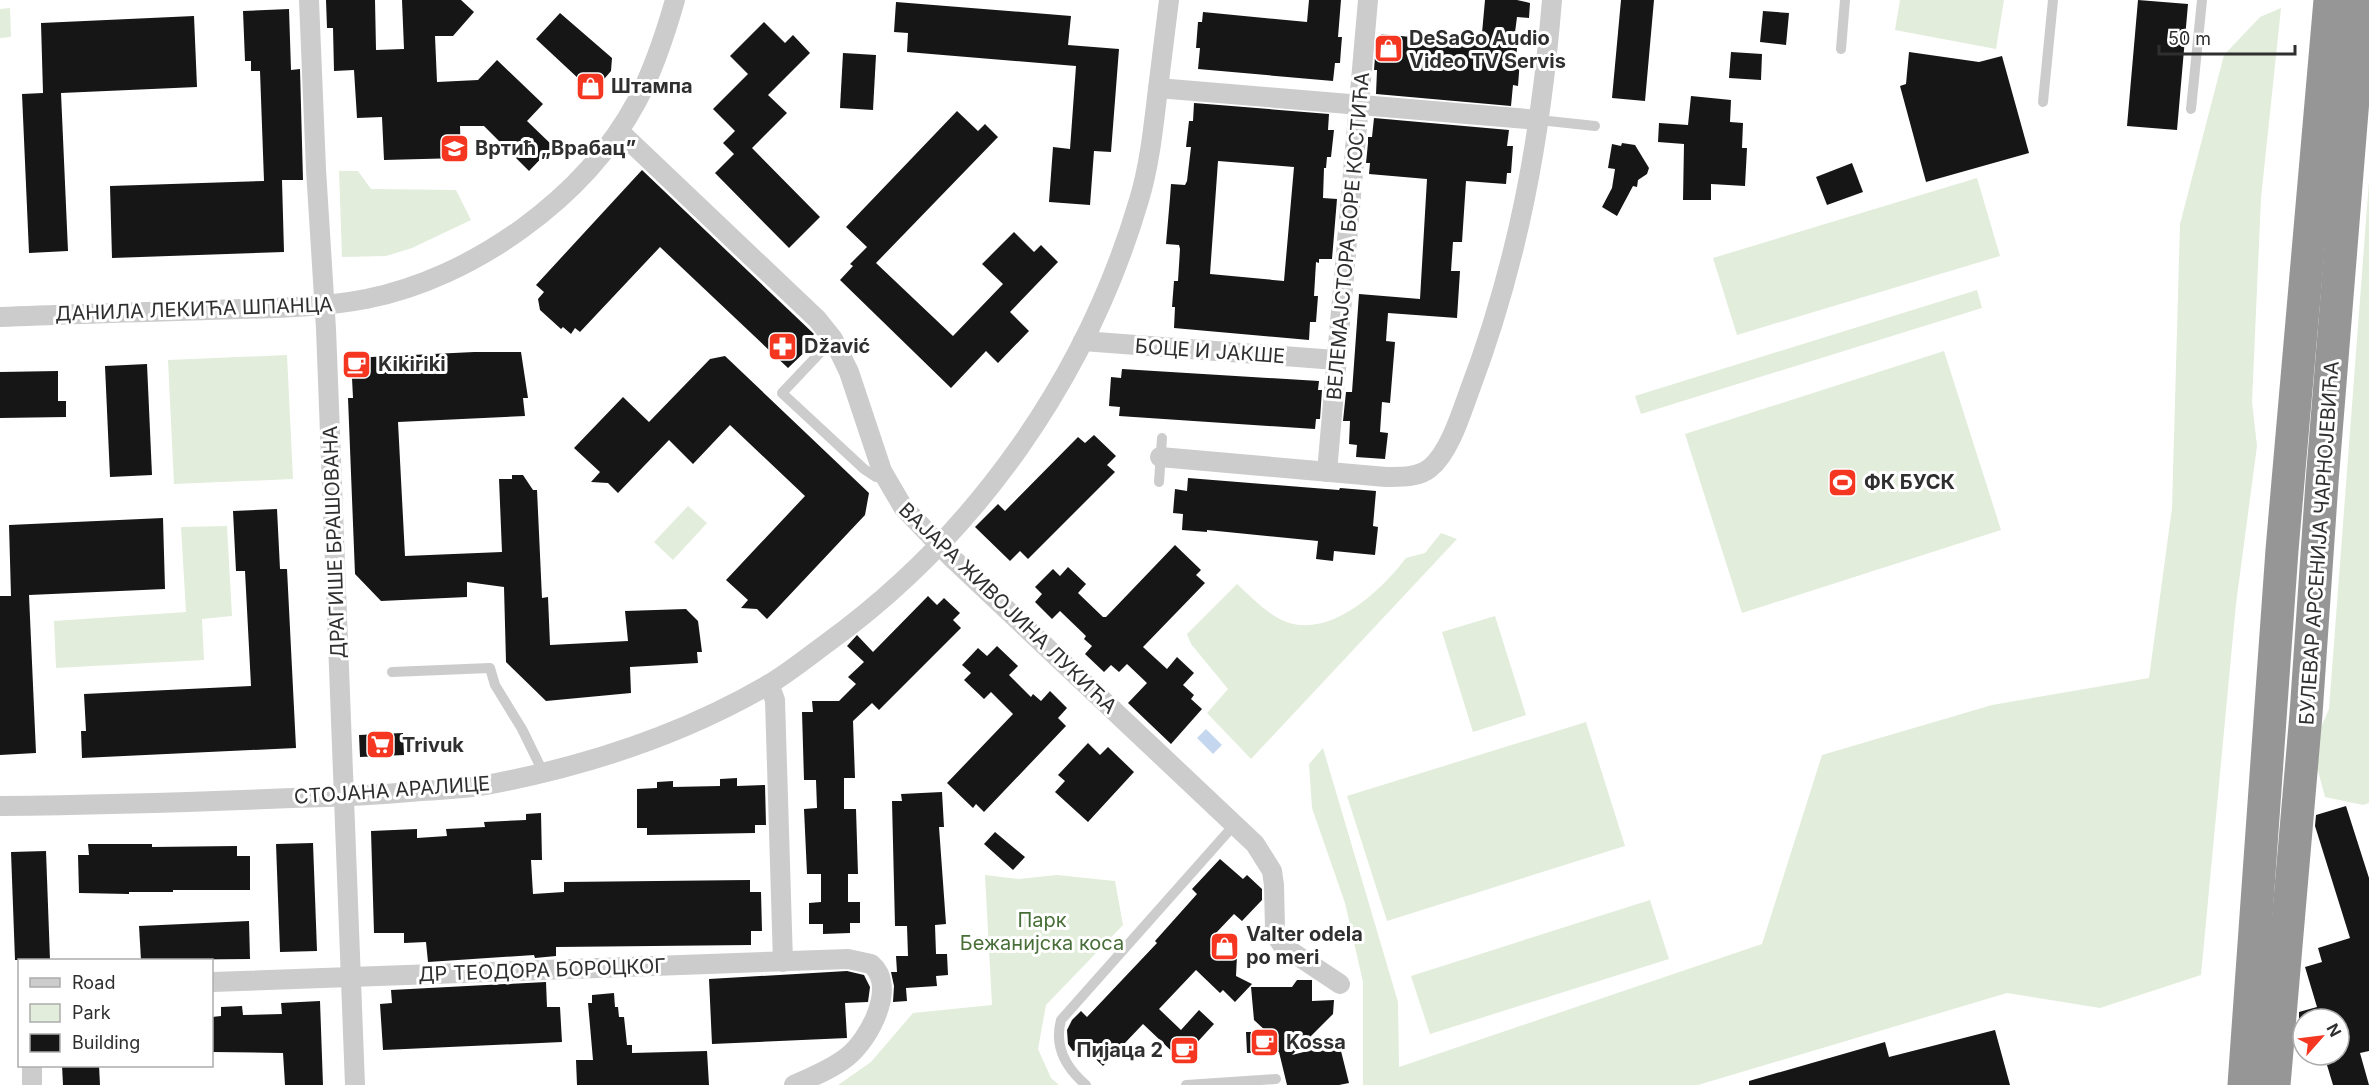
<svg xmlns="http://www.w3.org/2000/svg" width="2369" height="1085" viewBox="0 0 2369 1085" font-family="Inter,sans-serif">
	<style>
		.green { fill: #e2eddb }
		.water { fill: #c5d7ef }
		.building { fill: #161616; fill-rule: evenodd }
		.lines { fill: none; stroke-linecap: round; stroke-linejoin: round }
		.lane { stroke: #ccc; stroke-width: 10 }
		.street { stroke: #ccc; stroke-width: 20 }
		.highway { stroke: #969696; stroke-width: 33 }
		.labels { text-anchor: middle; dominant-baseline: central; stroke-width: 6; stroke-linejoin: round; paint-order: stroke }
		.poi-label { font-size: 20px; font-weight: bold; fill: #2f2f2f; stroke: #fff; text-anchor: start }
		.street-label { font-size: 20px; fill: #2f2f2f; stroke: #fff }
		.park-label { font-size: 20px; fill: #486e38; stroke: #fff }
	</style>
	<rect width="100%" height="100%" fill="#fff"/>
	<!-- green -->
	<g class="green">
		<polygon points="1900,0 2004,0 1996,49 1895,30"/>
		<polygon points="10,8 11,37 0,38 0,9"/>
		<polygon points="2281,8 2261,198 2252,402 2257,446 2236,604 2201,975 2100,1008 2007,993 1698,1085 1363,1085 1363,982 1345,903 1312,808 1309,764 1323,748 1398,1002 1399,1067 1762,944 1822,755 1992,705 2149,678 2172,508 2180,224 2224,55 2260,17"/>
		<polygon points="339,171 358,171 371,189 456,190 471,220 412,248 386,256 342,257"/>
		<polygon points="1977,178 2000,256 1737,335 1713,258"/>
		<polygon points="2369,181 2369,803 2363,805 2325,797 2312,748 2329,709"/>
		<polygon points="1977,290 1982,308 1641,414 1635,396"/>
		<polygon points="1944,351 2001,530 1742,613 1685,434"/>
		<polygon points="287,355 293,479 174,484 168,360"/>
		<polygon points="688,506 707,523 673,560 654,542"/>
		<polygon points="227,526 232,616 202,619 204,660 56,668 54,621 186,612 181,527"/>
		<path d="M1441,533L1457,539L1251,759L1207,713L1228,689L1191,644L1187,634L1237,584C1250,596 1266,613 1284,621C1329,640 1381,591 1406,558L1425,553Z"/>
		<polygon points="1495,616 1526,715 1473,732 1442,632"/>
		<polygon points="1586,722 1625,846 1387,921 1347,796"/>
		<polygon points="985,875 1019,879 1057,875 1115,881 1123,925 1046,1005 1038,1049 1051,1078 1059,1085 838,1085 871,1062 913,1013 992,1005"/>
		<polygon points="1650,900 1669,959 1430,1034 1411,976"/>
	</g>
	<!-- water -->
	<polygon class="water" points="1206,729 1222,745 1213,754 1197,738"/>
	<!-- building -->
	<g class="building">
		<polygon points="326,0 375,0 376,50 404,49 402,0 461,0 474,12 453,36 435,36 437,82 478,80 497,60 543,104 527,121 553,146 529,171 484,126 460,126 461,158 384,160 382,117 357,118 354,70 334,71 333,28 327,28"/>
		<polygon points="1309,0 1341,0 1338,37 1342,37 1341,49 1340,63 1335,63 1333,81 1198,69 1200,48 1196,48 1198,22 1202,22 1203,12 1307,22"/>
		<polygon points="1485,0 1517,0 1530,3 1529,18 1517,17 1513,48 1517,48 1516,59 1520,59 1518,86 1513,85 1511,106 1376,94 1377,70 1374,70 1376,44 1380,44 1381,34 1481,44"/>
		<polygon points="1621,0 1654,0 1645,101 1612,98"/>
		<polygon points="2138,0 2188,4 2177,130 2127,126"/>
		<polygon points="896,2 1071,16 1068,45 1119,49 1111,152 1094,151 1090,205 1049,202 1053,147 1070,149 1076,66 907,52 908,33 894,32"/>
		<polygon points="289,9 291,70 300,69 303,180 282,180 284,252 112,258 110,186 264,181 260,71 251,71 251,61 245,61 243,11"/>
		<polygon points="1763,11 1789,13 1786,45 1760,42"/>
		<polygon points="560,13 612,58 611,71 599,85 585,89 580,84 580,80 536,39"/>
		<polygon points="194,16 197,87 61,93 68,251 29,253 22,94 43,93 41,23"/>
		<polygon points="764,22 785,43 793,35 810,53 768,95 787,113 752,148 820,217 789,248 715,173 734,154 723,143 735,131 713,109 748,74 730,56"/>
		<polygon points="1731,52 1762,54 1761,80 1729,78"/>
		<polygon points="1909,52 1979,62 2002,56 2029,153 1926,182 1900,86 1906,84"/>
		<polygon points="843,53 876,55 873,110 840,108"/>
		<polygon points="1691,96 1731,100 1730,122 1743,123 1742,148 1747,148 1745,186 1711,184 1711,200 1683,200 1684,144 1658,142 1659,123 1688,125"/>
		<path d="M1194,103L1329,114L1328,130H1334L1331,157H1327L1326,168H1324L1323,198L1337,199L1332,259H1319V263L1316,262L1314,296H1318L1316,322H1310L1309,340L1174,328L1175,307H1172L1174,281H1178L1180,249L1179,245L1166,244L1170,198L1171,184L1185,185L1187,181L1191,147H1186L1189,121H1193ZM1218,161L1294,167L1284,281L1210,274Z"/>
		<polygon points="957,111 978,131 985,124 998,137 876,263 953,336 1003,284 982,264 1014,232 1034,252 1041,245 1058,262 1010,312 1029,331 998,363 986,351 951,388 840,280 853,266 850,264 867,247 846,227"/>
		<polygon points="1374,118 1509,130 1507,146 1513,146 1511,173 1507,173 1506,184 1466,181 1462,242 1453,242 1451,271 1460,271 1457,318 1388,313 1386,341 1395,342 1390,403 1382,402 1380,432 1388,433 1385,459 1356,457 1357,445 1349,444 1350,421 1343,421 1346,392 1352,392 1359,294 1420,299 1427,179 1369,174 1370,163 1366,163 1368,143 1368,137 1372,137"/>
		<polygon points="1622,143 1635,145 1649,168 1647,174 1638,180 1637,187 1633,186 1617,216 1602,207 1612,188 1615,169 1608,168 1612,144 1621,146"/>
		<polygon points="1852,163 1863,192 1827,205 1816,177"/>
		<polygon points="642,170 814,334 807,342 811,346 788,368 660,247 580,332 575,328 571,334 563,327 561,329 540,310 538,299 544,292 536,285"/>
		<polygon points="474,352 521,352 528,398 523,398 525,416 398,422 405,556 502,552 499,479 512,479 512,475 523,475 533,490 537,490 542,598 548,597 550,645 628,641 625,611 686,609 698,621 702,652 697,652 698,663 630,667 631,693 546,701 506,662 504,587 467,582 467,597 381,601 355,574 348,398 353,398 351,358"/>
		<polygon points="725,356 869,493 865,515 767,619 757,609 741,608 748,600 726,580 805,496 730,425 693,464 669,440 618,493 608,483 591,482 600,472 574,448 623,397 649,422 710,359"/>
		<polygon points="147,364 152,475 110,477 105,366"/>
		<polygon points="1122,369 1319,381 1318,390 1322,390 1320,419 1316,419 1315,429 1119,416 1120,407 1109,406 1111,377 1121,378"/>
		<polygon points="58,371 58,401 66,401 66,417 0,418 0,372"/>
		<polygon points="1094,435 1116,456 1107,465 1115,472 1028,559 1020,551 1010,561 975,527 998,504 1005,511 1078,437 1085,443"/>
		<polygon points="1188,478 1339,490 1340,488 1376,491 1373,526 1378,527 1375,555 1334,551 1333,561 1316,559 1318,541 1207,530 1207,532 1182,530 1183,514 1173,513 1175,489 1187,491"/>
		<polygon points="277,509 280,569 287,569 296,748 82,758 81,731 86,731 84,694 251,686 245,571 236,571 233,511"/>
		<polygon points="163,518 165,589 29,595 36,753 0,755 0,596 11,596 9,525"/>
		<polygon points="1175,545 1201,570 1196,575 1205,583 1143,647 1167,669 1177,657 1194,673 1183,685 1194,695 1191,699 1202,709 1171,744 1128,703 1147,683 1127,664 1119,672 1111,665 1104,672 1085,654 1092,646 1084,639 1086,636 1060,611 1052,619 1035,602 1042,594 1035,587 1053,569 1060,576 1068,567 1086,584 1078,593 1103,617 1106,617"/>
		<polygon points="928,596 937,605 944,598 960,613 953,620 961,628 879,710 872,703 853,721 855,778 844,778 844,809 856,809 858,874 848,874 848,902 860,902 860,923 850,923 850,933 823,934 823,924 809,924 809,903 821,902 821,874 807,874 804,809 817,808 816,780 804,780 802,712 813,712 812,701 839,701 856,684 848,677 864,662 847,646 857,635 873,652"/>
		<polygon points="997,646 1018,666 1009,675 1031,697 1033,694 1041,701 1050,691 1067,708 1058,718 1066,726 984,812 976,804 973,808 947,783 1013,714 991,692 984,699 964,680 971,673 962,665 978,648 987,656"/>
		<polygon points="403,733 404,755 360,757 359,735"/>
		<polygon points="1088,743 1100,755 1108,747 1134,772 1088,822 1055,792 1065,781 1058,775"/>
		<polygon points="737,778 737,786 765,785 766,825 755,825 755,833 647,835 647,828 637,828 637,789 657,788 657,782 673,781 673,787 720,786 720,779"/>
		<polygon points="942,792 944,827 939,827 946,924 935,925 936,954 947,954 948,975 936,976 937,986 906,988 907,1001 893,1002 894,986 891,972 897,972 896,956 908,956 907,926 895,926 892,801 902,801 901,794"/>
		<polygon points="2346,806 2369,878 2369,1051 2360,1053 2369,1085 2333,1085 2324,1055 2339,1055 2339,1019 2299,1019 2299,1012 2317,1007 2305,967 2322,962 2318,948 2350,938 2315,826 2316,815"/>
		<polygon points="541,813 542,860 531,860 533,894 564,892 564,882 750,880 750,892 761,892 762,931 751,931 751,945 556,947 556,956 535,958 534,955 428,962 426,942 404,943 404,933 374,933 371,831 417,829 417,838 447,836 446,829 485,827 484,822 526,820 526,814"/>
		<polygon points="995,832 1025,857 1013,870 984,844"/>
		<polygon points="313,843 317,951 280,952 276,844"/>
		<polygon points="88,844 152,844 152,847 237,846 237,856 250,856 250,890 173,890 173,892 129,892 129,894 79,893 78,855 89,855"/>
		<polygon points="46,851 50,960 15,960 11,852"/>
		<polygon points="1220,859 1243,879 1247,875 1262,889 1262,900 1242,921 1234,914 1215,934 1237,955 1236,976 1252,984 1235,1002 1223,990 1220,993 1196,970 1159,1009 1181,1030 1199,1010 1214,1024 1181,1060 1143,1024 1103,1066 1084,1048 1073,1051 1068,1044 1067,1030 1072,1020 1081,1011 1087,1017 1157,943 1155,941 1197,894 1192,889"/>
		<polygon points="249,921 250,959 141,960 139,926"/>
		<polygon points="847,971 864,975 870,987 868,1002 845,1003 847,1038 712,1044 709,979"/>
		<polygon points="1297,980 1312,980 1312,1001 1334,1000 1333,1014 1292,1055 1339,1043 1349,1083 1339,1085 1287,1085 1279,1052 1247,1053 1246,1032 1267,1032 1254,1020 1251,987 1292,987"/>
		<polygon points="546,982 547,1007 560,1007 562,1042 383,1050 380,1004 392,1003 391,990"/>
		<polygon points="614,993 615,1007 618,1007 619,1017 624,1017 627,1045 632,1045 632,1053 707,1051 709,1085 577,1085 576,1060 593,1060 588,1003 592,1003 592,995"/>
		<polygon points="320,1001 323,1085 285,1085 283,1053 212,1052 212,1017 221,1016 221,1007 242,1006 243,1015 282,1014 281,1003"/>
		<polygon points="1995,1030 2010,1085 1749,1085 1749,1081 1885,1042 1889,1057"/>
		<polygon points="62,1065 99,1065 100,1085 63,1085"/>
	</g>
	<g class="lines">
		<!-- lane -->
		<g class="lane">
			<polyline points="1841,49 1845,0"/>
			<polyline points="2043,102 2053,0"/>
			<polyline points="2191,109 2202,0"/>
			<polyline points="1539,120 1595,126"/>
			<polyline points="833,339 782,393 864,469 876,477 885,478"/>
			<polyline points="1159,482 1162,438"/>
			<polyline points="392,672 490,668 495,685 522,729 543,772"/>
			<path d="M1086,1085C1066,1068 1054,1046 1061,1020L1235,824"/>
			<polyline points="1186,1085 1276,1079"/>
		</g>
		<!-- street -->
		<g class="street">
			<polyline points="309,0 316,169 326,329 355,1085"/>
			<polyline points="1158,88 1539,120"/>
			<polyline points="619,131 817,319 833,339 849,372 882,471 903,507 952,558 1255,844 1272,871 1274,885 1275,929 1277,937 1283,946 1340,984"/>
			<path d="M0,317C69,314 139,312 208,310C261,308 314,309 366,299C473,278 585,198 637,101C654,69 665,35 675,0"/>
			<polyline points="1083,341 1336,360"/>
			<path d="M1160,457L1386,477C1400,477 1418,478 1430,468C1449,453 1461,414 1469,392C1518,263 1541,137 1552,0"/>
			<polyline points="1327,472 1368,0"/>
			<polyline points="769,684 775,700 783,962"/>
			<path d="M0,806C97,805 195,802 292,798C335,797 378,795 421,791C443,790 465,789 486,785C583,767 682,735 768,685C788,673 808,657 827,643C976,535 1087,377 1139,200C1149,167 1153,131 1157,97C1161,64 1165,32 1169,0"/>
			<path d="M212,982L848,959L871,964C898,986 869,1040 847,1057C832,1069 812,1077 794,1085"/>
			<polyline points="32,1066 32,1085"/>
		</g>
		<!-- highway -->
		<g class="highway">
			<polyline points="2244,1085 2282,550 2330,0"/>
			<polyline points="2274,1085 2306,714 2322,482 2361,0"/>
		</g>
	</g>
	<!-- icons -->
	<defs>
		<symbol id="shop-square" viewBox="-11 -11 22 22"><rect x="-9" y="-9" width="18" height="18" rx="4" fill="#f53721" stroke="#fff"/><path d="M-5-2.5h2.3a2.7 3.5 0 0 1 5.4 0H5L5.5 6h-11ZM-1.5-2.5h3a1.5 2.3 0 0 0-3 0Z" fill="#fff"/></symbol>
		<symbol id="school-square" viewBox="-11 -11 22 22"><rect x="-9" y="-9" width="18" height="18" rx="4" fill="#f53721" stroke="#fff"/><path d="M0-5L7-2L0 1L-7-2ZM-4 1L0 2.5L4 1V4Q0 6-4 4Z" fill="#fff"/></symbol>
		<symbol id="pharmacy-square" viewBox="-11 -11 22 22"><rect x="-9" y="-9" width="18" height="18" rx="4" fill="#f53721" stroke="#fff"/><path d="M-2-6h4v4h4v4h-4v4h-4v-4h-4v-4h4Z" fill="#fff"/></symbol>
		<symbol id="cafe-square" viewBox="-11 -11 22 22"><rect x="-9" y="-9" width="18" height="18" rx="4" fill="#f53721" stroke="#fff"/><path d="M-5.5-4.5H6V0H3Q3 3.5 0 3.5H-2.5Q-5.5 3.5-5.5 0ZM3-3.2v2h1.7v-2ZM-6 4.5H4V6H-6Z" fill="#fff"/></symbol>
		<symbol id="stadium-square" viewBox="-11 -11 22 22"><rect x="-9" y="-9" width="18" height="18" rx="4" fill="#f53721" stroke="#fff"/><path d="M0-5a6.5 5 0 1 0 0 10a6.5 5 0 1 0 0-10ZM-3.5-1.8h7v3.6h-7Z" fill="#fff"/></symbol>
		<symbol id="supermarket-square" viewBox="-11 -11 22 22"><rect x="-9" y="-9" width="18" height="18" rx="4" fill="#f53721" stroke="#fff"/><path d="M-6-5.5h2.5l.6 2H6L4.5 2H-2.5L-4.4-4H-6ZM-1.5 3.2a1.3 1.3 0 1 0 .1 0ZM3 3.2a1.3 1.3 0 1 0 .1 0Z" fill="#fff"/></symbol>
	</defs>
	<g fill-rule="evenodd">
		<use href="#shop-square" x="1372" y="32" width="33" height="33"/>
		<use href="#shop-square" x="574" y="70" width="33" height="33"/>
		<use href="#school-square" x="438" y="132" width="33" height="33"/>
		<use href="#pharmacy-square" x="766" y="330" width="33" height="33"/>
		<use href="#cafe-square" x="340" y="348" width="33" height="33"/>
		<use href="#stadium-square" x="1826" y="466" width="33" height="33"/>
		<use href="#supermarket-square" x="364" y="728" width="33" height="33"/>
		<use href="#shop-square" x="1208" y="930" width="33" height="33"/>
		<use href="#cafe-square" x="1248" y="1026" width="33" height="33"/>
		<use href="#cafe-square" x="1168" y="1034" width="33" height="33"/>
	</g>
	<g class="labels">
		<!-- poi labels -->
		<g class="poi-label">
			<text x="1409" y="38">DeSaGo Audio<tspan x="1409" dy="23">Video TV Servis</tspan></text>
			<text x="611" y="86">Штампа</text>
			<text x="475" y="148">Вртић „Врабац”</text>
			<text x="804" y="346">Džavić</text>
			<text x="378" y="364">Kikiriki</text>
			<text x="1864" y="482">ФК БУСК</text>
			<text x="402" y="745">Trivuk</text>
			<text x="1246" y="934">Valter odela<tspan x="1246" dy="23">po meri</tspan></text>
			<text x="1286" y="1042">Kossa</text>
			<text x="1163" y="1050" text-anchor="end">Пијаца 2</text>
		</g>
		<!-- street labels -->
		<g class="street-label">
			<text transform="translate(1348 236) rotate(-85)">ВЕЛЕМАЈСТОРА БОРЕ КОСТИЋА</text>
			<text transform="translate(194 309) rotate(-2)">ДАНИЛА ЛЕКИЋА ШПАНЦА</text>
			<text transform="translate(1210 351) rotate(4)">БОЦЕ И ЈАКШЕ</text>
			<text transform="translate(334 542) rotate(-92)">ДРАГИШЕ БРАШОВАНА</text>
			<text transform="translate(2319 543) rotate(-86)">БУЛЕВАР АРСЕНИЈА ЧАРНОЈЕВИЋА</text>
			<text transform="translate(1008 608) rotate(44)">ВАЈАРА ЖИВОЈИНА ЛУКИЋА</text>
			<text transform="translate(392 790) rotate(-4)">СТОЈАНА АРАЛИЦЕ</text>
			<text transform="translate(542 970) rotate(-2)">ДР ТЕОДОРА БОРОЦКОГ</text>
		</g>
		<!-- park labels -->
		<g class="park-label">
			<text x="1042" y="920">Парк<tspan x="1042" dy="23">Бежанијска коса</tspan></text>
		</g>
	</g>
	<!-- legend -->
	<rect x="18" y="959" width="195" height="108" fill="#ffffff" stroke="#acacac" stroke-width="1.5"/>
	<rect x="30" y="978" width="30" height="9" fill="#cccccc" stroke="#acacac" stroke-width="1.5"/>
	<text x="72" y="989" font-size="18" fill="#2f2f2f">Road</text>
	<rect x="30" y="1004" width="30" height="18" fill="#e2eddb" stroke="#acacac" stroke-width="1.5"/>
	<text x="72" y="1019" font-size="18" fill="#2f2f2f">Park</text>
	<rect x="30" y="1034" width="30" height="18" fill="#161616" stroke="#acacac" stroke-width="1.5"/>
	<text x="72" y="1049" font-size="18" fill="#2f2f2f">Building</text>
	<!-- north arrow -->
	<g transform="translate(2321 1037) rotate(62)"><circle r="28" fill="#ffffff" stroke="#acacac" stroke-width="1.5"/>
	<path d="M0-4.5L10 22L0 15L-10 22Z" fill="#f53721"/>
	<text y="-9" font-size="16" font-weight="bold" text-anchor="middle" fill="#2f2f2f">N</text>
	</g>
	<!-- scale -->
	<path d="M2159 45v9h136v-9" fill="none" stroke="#2f2f2f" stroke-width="3"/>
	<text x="2168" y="45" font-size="18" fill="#2f2f2f" stroke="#ffffff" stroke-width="4.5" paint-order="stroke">50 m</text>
</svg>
